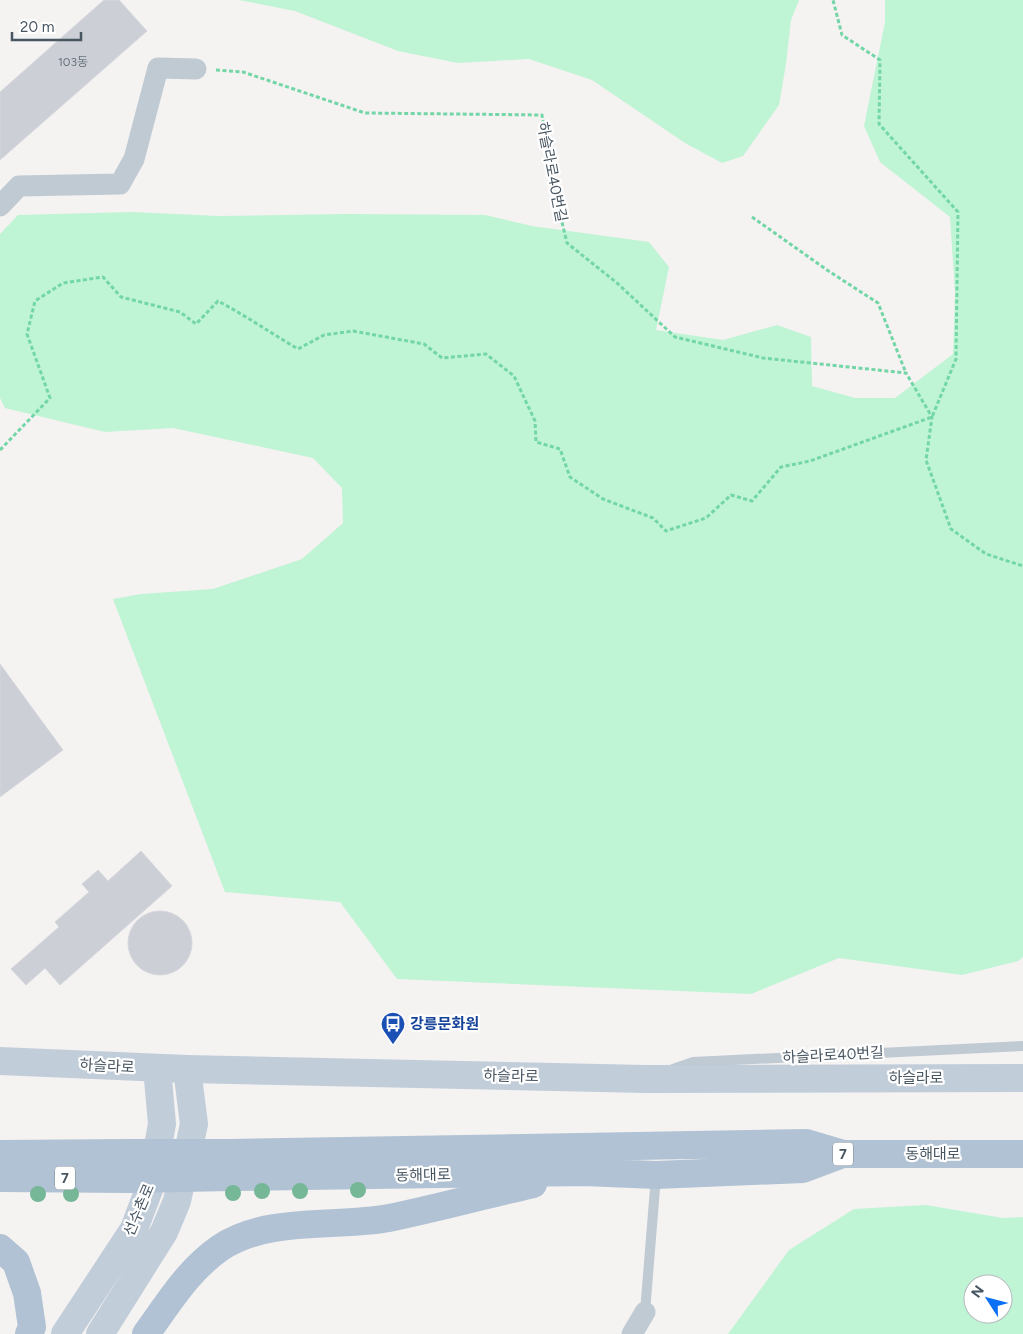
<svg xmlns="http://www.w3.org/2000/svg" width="1023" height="1334" viewBox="0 0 1023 1334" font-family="Figtree,'Noto Sans KR',sans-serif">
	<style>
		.green { fill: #bff4d4; fill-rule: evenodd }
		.building { fill: #cccfd5; stroke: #d6d8de }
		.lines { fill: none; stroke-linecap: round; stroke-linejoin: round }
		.path { stroke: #73d6a6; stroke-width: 3; stroke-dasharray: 4 2.5; stroke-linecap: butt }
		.lane { stroke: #bfcad3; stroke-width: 10 }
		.street { stroke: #bfcad3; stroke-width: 21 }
		.secondary { stroke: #c2cdda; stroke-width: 28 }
		.primary { stroke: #b0c2d3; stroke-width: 28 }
		.primary-bridge { stroke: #b0c2d3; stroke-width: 28 }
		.tree { fill: #76b797 }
		.labels { text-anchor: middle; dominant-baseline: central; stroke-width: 4.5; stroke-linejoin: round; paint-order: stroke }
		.number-label { font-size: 12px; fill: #69747f }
		.shield { fill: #fff; stroke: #7f8991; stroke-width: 1 }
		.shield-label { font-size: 14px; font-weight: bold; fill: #485662 }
		.street-label { font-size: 15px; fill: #485662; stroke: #fff }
		.transit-label { font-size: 15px; font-weight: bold; fill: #164399; stroke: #fff; text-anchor: start }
	</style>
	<rect width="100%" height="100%" fill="#f5f2f2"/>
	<!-- green -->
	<g class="green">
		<polygon points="239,0 799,0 791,20 786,64 779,105 743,156 722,163 685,143 592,80 529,59 458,63 398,51 295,11"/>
		<polygon points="885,0 1023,0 1023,957 1018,961 962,975 839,958 751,994 397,979 340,902 225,892 113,599 141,594 213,589 302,559 343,523 342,488 313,458 173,428 105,432 5,408 0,398 0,234 18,215 132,212 219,216 347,214 485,215 532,226 649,242 669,267 656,330 723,340 777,325 811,337 812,386 855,398 895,398 953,354 955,293 950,217 880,162 864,126 885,22"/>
		<path d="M926,1205L1003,1218L1023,1217V1334H728L789,1250L854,1209ZM973,1284H1003V1314H973Z"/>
	</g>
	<!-- building -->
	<g class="building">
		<polygon points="104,0 119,0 147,31 0,160 0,92"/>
		<polygon points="0,664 63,750 0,797"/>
		<polygon points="141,851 172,886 60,985 45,968 26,985 11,969 59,927 55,922 89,892 82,884 98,870 108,881"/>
		<circle cx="160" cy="943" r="32"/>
	</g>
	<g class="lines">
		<!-- path -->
		<g class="path">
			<polyline points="216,70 243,72 365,113 542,115 559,210 567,243 617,283 675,337 763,358 906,373 932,417 926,460 951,529 986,554 1023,566"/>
			<polyline points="752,217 827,270 878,303 906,373"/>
			<path d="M0,450L50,398L27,334L35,301L63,283L103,277L121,297L180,312L196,324L218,301C246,316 271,333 298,349L324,335L353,331L424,344L442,358L486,354L514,376L535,421L536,442L560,449L570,477L603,499L653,518L666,531L706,518L731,495L752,501L781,467L810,461L932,417L956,359L958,212L879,124L880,60L842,35L833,0"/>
		</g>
		<!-- lane -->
		<g class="lane">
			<polyline points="673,1069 693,1062 1023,1046"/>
			<polyline points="645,1312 656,1176"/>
		</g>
		<!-- street -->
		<g class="street">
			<polyline points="0,206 19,186 120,184 134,159 158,68 196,69"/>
			<polyline points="632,1334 645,1312"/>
		</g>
		<!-- secondary -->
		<g class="secondary">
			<polyline points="0,1061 187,1069 646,1079 1023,1078"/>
			<polyline points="65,1334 134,1229 151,1184 162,1124 157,1068"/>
			<polyline points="100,1334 164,1232 177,1201 194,1124 187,1069"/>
		</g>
		<!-- primary -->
		<g class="primary">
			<polyline points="231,1153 806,1143 843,1154 803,1169 656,1175 584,1172 232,1177"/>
			<polyline points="0,1154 129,1153"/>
			<polyline points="843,1154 1023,1154"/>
			<polyline points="0,1178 130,1179"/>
			<polyline points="0,1248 16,1262 27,1293 32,1327 29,1334"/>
			<path d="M146,1334C168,1304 188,1270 220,1248C267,1216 335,1228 389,1218C438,1208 485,1195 533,1184"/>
		</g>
		<!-- primary-bridge -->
		<g class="primary-bridge">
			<polyline points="129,1153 231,1153"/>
			<polyline points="130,1179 232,1177"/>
		</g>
	</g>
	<!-- trees -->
	<g class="tree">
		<circle cx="358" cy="1190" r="8"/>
		<circle cx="262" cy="1191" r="8"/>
		<circle cx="300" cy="1191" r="8"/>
		<circle cx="233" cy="1193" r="8"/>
		<circle cx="38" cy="1194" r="8"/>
		<circle cx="71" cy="1194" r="8"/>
	</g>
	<!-- icons -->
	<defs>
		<symbol id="bus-pin" viewBox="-11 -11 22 30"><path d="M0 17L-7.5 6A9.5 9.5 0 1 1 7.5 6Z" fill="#1a4fb4" stroke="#fff"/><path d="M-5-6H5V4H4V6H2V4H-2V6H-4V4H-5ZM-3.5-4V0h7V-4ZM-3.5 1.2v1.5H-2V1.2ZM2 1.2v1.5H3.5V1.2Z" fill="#fff"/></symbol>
	</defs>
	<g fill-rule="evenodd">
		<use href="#bus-pin" x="379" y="1010" width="28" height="38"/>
	</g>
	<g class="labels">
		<!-- number labels -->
		<g class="number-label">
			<text x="73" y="62">103동</text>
		</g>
		<!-- shield labels -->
		<g class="shield">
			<rect x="833" y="1142.5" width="20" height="23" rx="4"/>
			<rect x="55" y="1166.5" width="20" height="23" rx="4"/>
		</g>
		<g class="shield-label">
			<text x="843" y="1154">7</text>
			<text x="65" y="1178">7</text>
		</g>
		<!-- street labels -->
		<g class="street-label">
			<text transform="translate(552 172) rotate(79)">하슬라로40번길</text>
			<text transform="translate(833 1055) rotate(-3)">하슬라로40번길</text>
			<text transform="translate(107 1066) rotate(3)">하슬라로</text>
			<text transform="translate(511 1076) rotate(1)">하슬라로</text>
			<text x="916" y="1078">하슬라로</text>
			<text x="933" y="1154">동해대로</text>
			<text transform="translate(423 1175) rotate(-1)">동해대로</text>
			<text transform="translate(139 1210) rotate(-67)">선수촌로</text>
		</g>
		<!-- transit labels -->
		<g class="transit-label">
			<text x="410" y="1024">강릉문화원</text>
		</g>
	</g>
	<!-- north arrow -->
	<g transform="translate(988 1299) rotate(306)"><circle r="24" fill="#ffffff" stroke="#b6bbc0"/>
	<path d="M0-4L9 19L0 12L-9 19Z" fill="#0b70f6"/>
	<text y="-8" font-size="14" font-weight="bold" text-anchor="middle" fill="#485662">N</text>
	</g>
	<!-- scale -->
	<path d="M12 32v8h69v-8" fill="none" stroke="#485662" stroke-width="2.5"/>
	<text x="20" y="32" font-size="15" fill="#485662" stroke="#ffffff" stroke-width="4" paint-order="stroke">20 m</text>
</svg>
